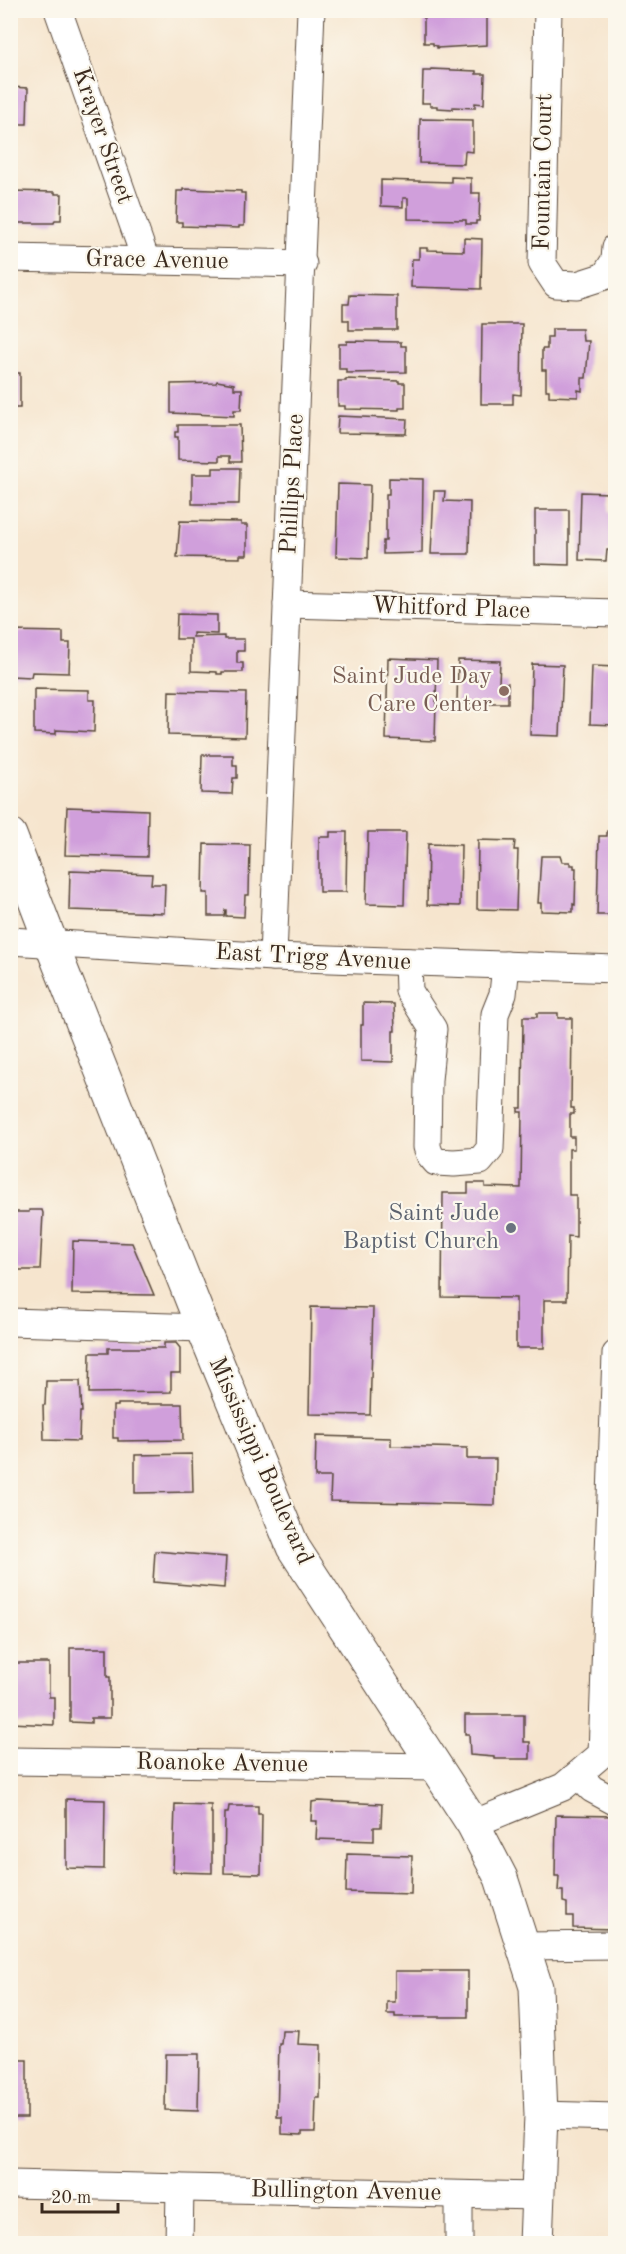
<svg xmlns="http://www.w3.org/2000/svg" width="626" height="2254" viewBox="0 0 626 2254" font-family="'Old Standard TT',serif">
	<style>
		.building { fill: #d09fdb }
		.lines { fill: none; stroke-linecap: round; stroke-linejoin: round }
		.minor-casing { stroke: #574638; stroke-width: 29 }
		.major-casing { stroke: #574638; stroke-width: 35 }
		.minor { stroke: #fff; stroke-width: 27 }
		.major { stroke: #fff; stroke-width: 33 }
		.education-dot { fill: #8d6e63; stroke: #fbf7ec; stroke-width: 2 }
		.worship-dot { fill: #6b7280; stroke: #fbf7ec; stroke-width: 2 }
		.labels { text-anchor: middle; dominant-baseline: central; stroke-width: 4.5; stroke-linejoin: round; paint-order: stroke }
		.street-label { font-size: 24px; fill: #3b2a1e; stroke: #fbf7ec }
		.education-label { font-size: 24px; fill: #785e54; stroke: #fbf7ec; text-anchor: end }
		.worship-label { font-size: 24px; fill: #5b616d; stroke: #fbf7ec; text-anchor: end }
	</style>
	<rect width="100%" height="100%" fill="#fbf7ec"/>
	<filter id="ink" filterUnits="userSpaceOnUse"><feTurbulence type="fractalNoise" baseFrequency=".0167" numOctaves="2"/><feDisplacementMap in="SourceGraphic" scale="12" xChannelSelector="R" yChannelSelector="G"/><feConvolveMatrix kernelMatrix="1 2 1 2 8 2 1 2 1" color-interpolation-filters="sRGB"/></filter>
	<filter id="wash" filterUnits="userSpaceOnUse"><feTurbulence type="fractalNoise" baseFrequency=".008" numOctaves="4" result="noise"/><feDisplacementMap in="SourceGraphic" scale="24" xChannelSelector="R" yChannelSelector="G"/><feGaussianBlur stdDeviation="1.35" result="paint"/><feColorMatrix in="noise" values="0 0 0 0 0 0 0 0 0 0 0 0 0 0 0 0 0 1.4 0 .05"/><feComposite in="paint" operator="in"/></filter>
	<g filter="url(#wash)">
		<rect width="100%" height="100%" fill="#f6e5ce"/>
		<g id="blocks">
			<!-- building -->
			<g class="building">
				<polygon points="424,10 478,10 478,12 487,13 487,45 437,48 437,46 433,45 433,43 424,43"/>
				<polygon points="431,69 476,71 476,74 485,74 484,104 475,103 475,108 453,107 453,109 437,108 437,106 430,106 430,103 422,103 423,71 431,71"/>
				<polygon points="10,87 28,88 27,124 10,124"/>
				<polygon points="420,119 473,120 473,152 465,151 464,164 419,163"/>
				<polygon points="451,177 471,178 471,193 480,193 479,221 476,221 476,224 466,224 466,220 408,219 408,198 403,198 403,207 381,206 381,180 451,182"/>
				<polygon points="183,189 241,191 241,193 245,193 244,226 239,226 239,228 182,226 182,222 176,222 177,191 183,191"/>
				<polygon points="10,191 55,192 55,194 62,194 61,220 55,220 54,223 10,223"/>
				<polygon points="464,238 482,239 481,289 411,287 412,259 419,259 419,248 427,248 427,250 464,251"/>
				<polygon points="350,295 397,296 397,330 349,330 349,320 343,320 343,304 349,304"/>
				<polygon points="482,324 522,324 521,395 513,394 513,404 481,404"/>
				<polygon points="552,329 582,329 583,341 589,341 586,378 582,378 582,391 578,390 578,397 549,396 549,390 546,390 546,370 542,370 542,349 547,349 547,337 552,337"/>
				<polygon points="347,341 401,342 401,346 406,346 406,372 346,373 346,369 339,369 339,344 347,344"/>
				<polygon points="10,373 20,373 20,408 13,408 13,422 10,422"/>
				<polygon points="346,379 399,381 399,383 405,383 405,408 399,408 399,410 345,409 345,406 338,406 338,381 346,381"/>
				<polygon points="217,381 234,384 234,389 242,389 241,410 234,410 234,416 171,413 171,384 216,383"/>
				<polygon points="338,416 407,419 406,434 337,433"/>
				<polygon points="178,425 240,425 241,462 230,462 230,456 219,456 219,461 178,460 178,437 175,437 175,432 178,432"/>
				<polygon points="213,468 240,468 239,504 192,504 192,474 213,474"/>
				<polygon points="389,478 423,479 422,553 383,554 383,541 386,541 386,494 389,494"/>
				<polygon points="338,484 370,485 368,558 336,557"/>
				<polygon points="434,491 445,491 444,501 470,502 469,554 431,554"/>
				<polygon points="581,492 609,493 609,512 612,512 611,550 607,550 606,561 579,560"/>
				<polygon points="535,510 569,510 569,565 535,564"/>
				<polygon points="180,521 241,522 241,525 247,525 247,555 240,555 240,558 177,557"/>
				<polygon points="177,614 217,615 217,634 193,633 193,637 224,636 224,639 244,639 244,651 237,651 237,663 243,663 243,672 222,672 222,674 217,674 217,672 191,671 191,639 176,639"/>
				<polygon points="10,631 63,632 63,643 70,643 69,673 32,672 31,677 10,676"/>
				<polygon points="388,658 437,660 435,741 386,739"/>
				<polygon points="458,660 500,661 499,683 508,683 508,703 457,703"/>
				<polygon points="532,664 563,665 560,736 530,735"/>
				<polygon points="592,666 616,667 616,725 590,724"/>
				<polygon points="34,689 89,690 89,700 95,700 94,732 56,730 56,734 34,733"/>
				<polygon points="169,691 246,693 245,737 168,735"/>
				<polygon points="202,755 233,755 233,765 237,765 237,778 233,778 232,794 201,793"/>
				<polygon points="67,807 148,810 147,857 65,855"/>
				<polygon points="607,831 616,832 616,915 597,915 599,836 607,836"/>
				<polygon points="330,832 347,832 346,892 319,892 319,837 330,837"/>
				<polygon points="368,832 406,832 404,905 366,904"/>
				<polygon points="478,840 515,841 514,850 518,850 516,910 477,909"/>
				<polygon points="204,844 250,845 249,895 245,895 244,917 226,916 226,910 225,910 224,916 208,916 208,893 203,893"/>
				<polygon points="428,844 461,845 460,906 427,905"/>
				<polygon points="541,856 560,856 562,862 570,862 570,865 574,865 574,868 576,868 575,905 573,904 573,912 541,911 541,903 538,903"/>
				<polygon points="70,871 152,874 151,884 165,884 164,913 69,910"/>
				<polygon points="363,1003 394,1004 395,1031 393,1031 393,1062 361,1061 361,1025 363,1025"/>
				<polygon points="537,1013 558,1013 558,1018 572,1018 571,1108 574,1108 574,1114 570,1114 570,1137 574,1137 574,1149 569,1149 569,1195 576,1195 576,1237 568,1236 567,1300 544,1300 544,1348 516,1348 516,1298 442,1297 443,1193 468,1193 468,1183 485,1183 485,1187 521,1188 522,1112 518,1112 518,1108 522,1108 523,1017 537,1017"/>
				<polygon points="29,1210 42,1210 43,1213 40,1270 10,1270 10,1212 29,1212"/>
				<polygon points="73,1241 132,1243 154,1295 72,1294"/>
				<polygon points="311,1307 373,1308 370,1415 309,1414"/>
				<polygon points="164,1343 176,1343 180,1348 180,1373 171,1373 171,1392 89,1393 90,1353 108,1353 108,1348 164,1348"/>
				<polygon points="46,1381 80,1381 82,1412 80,1412 79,1441 44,1440 43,1405 45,1405"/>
				<polygon points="118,1404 182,1404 183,1440 118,1441 118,1438 113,1438 113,1406 118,1406"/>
				<polygon points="316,1436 391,1438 391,1446 467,1448 467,1459 496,1459 495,1505 330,1501 331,1477 315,1477"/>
				<polygon points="192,1454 193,1492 135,1493 135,1455"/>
				<polygon points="155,1551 226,1557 224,1588 153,1582"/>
				<polygon points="70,1648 107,1648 107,1677 110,1677 110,1718 91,1718 91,1723 70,1722"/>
				<polygon points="13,1663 49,1663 49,1697 54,1697 54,1725 11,1723 11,1677 13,1677"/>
				<polygon points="465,1715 524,1715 524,1742 530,1742 530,1759 494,1759 494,1757 470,1755 469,1734 465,1734"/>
				<polygon points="66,1799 105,1800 104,1869 66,1868"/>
				<polygon points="318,1801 382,1804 381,1827 374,1827 374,1841 316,1839 317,1821 311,1821 312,1802"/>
				<polygon points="175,1804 211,1805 211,1813 212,1813 212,1873 173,1872"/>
				<polygon points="229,1806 258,1806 258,1814 262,1814 261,1874 224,1873 225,1813 228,1813"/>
				<polygon points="556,1815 616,1816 616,1929 573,1928 573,1916 567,1916 567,1903 563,1902 563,1891 558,1891 559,1876 555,1876"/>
				<polygon points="347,1854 412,1856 411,1894 346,1892"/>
				<polygon points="395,1971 468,1971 468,2017 395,2017 395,2014 387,2014 387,2002 395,2002"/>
				<polygon points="282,2031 299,2031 298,2044 321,2045 320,2098 316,2098 315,2132 302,2132 302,2135 282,2134 282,2117 277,2117 279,2044 281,2044"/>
				<polygon points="166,2054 199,2054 198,2111 165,2110"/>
				<rect x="10" y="2060" width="17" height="58"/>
			</g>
		</g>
	</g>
	<g filter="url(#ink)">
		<use href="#blocks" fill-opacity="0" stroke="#574638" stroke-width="1.5"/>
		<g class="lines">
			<defs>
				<g id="minor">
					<polyline points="58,10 146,261"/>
					<polyline points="548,10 542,263 556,284 577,285 605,276 615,260 616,247"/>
					<polyline points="10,258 303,264"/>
					<polyline points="287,604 616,613"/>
					<polyline points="10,941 273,957 616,969"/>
					<polyline points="273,957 311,10"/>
					<polyline points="408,962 409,991 433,1029 428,1080 427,1147 430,1155 436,1162 454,1163 480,1161 490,1149 495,1014 503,994 506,965"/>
					<polyline points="10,1322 203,1328"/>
					<polyline points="10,1761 434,1767"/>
					<polyline points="578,1775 592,1789 616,1802"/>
					<polyline points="473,1824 563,1787 602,1754 616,1354"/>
					<polyline points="523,1946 616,1945"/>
					<polyline points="541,2115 616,2117"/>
					<polyline points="10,2184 538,2196"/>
					<polyline points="459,2195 459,2244"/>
					<polyline points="179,2244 180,2188"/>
				</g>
				<polyline id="major" points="10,835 51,943 203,1328 293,1547 473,1824 501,1878 536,1987 541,2115 536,2244"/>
			</defs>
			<!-- minor casing -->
			<use href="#minor" class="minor-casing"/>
			<!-- major casing -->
			<use href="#major" class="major-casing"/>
			<!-- minor -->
			<use href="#minor" class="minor"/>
			<!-- major -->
			<use href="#major" class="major"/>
		</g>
	</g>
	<!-- markers -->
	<circle class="education-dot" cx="504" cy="691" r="6"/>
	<circle class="worship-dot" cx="511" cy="1228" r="6"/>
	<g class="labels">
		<!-- street labels -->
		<g class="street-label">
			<text transform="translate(102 136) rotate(71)">Krayer Street</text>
			<text transform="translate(544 172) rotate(-89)">Fountain Court</text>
			<text transform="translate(157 261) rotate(1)">Grace Avenue</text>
			<text transform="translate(293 484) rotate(-87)">Phillips Place</text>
			<text transform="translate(451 609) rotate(2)">Whitford Place</text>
			<text transform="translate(313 958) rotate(3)">East Trigg Avenue</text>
			<text transform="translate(260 1461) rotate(66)">Mississippi Boulevard</text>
			<text transform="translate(222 1764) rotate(1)">Roanoke Avenue</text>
			<text transform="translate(346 2192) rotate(1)">Bullington Avenue</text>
		</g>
		<!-- education labels -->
		<g class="education-label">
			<text x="492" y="677">Saint Jude Day<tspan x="492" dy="28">Care Center</tspan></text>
		</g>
		<!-- worship labels -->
		<g class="worship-label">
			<text x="499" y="1214">Saint Jude<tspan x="499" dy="28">Baptist Church</tspan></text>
		</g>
	</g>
	<!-- margin -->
	<rect width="626" height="2254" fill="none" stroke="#fbf7ec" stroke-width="36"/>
	<!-- scale -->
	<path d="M42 2203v9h76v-9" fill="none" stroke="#3b2a1e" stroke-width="3"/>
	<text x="51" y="2203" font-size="18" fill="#3b2a1e" stroke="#fbf7ec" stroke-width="4.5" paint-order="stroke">20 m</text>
</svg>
